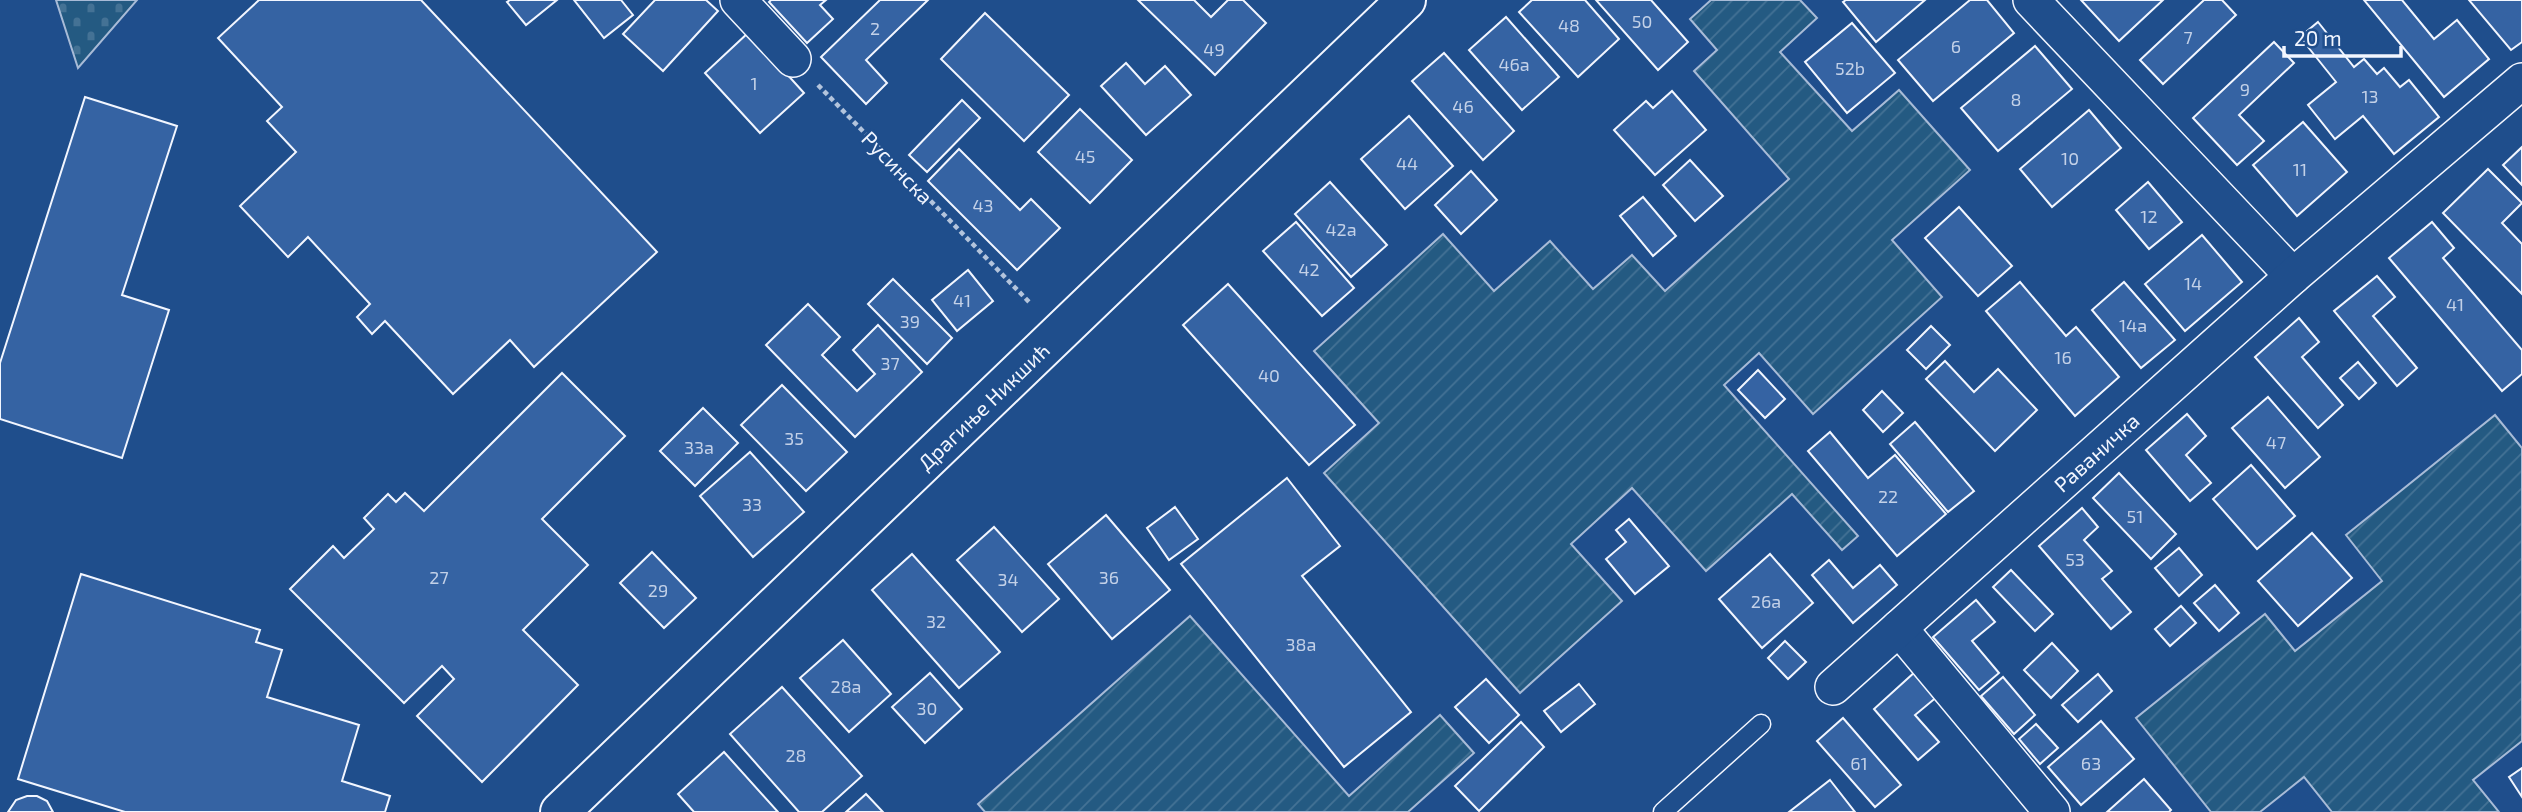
<svg xmlns="http://www.w3.org/2000/svg" width="2522" height="812" viewBox="0 0 2522 812" font-family="'Exo 2',sans-serif">
	<style>
		.cemetery { fill: url(#cemetery-stones); stroke: #a8bbd7; stroke-width: 2 }
		.garden { fill: url(#garden-furrows); stroke: #a8bbd7; stroke-width: 2 }
		.building { fill: #3563a3; stroke: #f2f6ff; stroke-width: 2 }
		.lines { fill: none; stroke-linecap: round; stroke-linejoin: round }
		.service-casing { stroke: #f2f6ff; stroke-width: 21 }
		.minor-casing { stroke: #f2f6ff; stroke-width: 38 }
		.tertiary-casing { stroke: #f2f6ff; stroke-width: 42 }
		.path { stroke: #b3c4dc; stroke-width: 4.5; stroke-dasharray: 5 3.5; stroke-linecap: butt }
		.service { stroke: #1f4e8c; stroke-width: 18 }
		.minor { stroke: #1f4e8c; stroke-width: 35 }
		.tertiary { stroke: #1f4e8c; stroke-width: 38 }
		.labels { text-anchor: middle; dominant-baseline: central; stroke-width: 5; stroke-linejoin: round; paint-order: stroke }
		.number-label { font-size: 18px; fill: #c3d1e8 }
		.street-label { font-size: 21px; fill: #f2f6ff; stroke: #1f4e8c }
	</style>
	<defs>
		<pattern id="cemetery-stones" width="16" height="16" patternUnits="userSpaceOnUse" patternTransform="scale(1.75)"><rect width="16" height="16" fill="#245a82"/><path d="M2 7V4a2 2 0 0 1 4 0v3zM10 15v-3a2 2 0 0 1 4 0v3z" fill="#447295"/></pattern>
		<pattern id="garden-furrows" width="10" height="10" patternUnits="userSpaceOnUse" patternTransform="scale(1.75)"><rect width="10" height="10" fill="#245a82"/><path d="M-1 1l2-2M0 10L10 0M9 11l2-2" fill="none" stroke="#447295"/></pattern>
	</defs>
	<rect width="100%" height="100%" fill="#1f4e8c"/>
	<!-- cemetery -->
	<polygon class="cemetery" points="56,0 137,0 78,68"/>
	<!-- garden -->
	<g class="garden">
		<polygon points="1711,0 1800,0 1817,18 1780,52 1852,131 1899,90 1970,170 1892,240 1942,297 1813,414 1759,353 1724,385 1858,536 1842,550 1792,494 1706,571 1632,488 1571,544 1622,601 1520,693 1324,473 1379,423 1314,351 1443,234 1494,291 1550,241 1593,289 1632,255 1665,291 1789,179 1694,71 1717,50 1690,19"/>
		<polygon points="2495,415 2522,448 2522,741 2473,780 2499,812 2332,812 2304,777 2260,812 2211,812 2136,718 2265,614 2295,651 2382,581 2346,535"/>
		<polygon points="1190,616 1349,796 1440,715 1474,753 1408,812 985,812 978,804"/>
	</g>
	<!-- building -->
	<g class="building">
		<polygon points="259,0 421,0 657,252 534,367 510,340 453,394 385,321 372,334 357,317 370,304 308,237 288,257 240,206 296,152 267,121 282,107 218,38"/>
		<polygon points="510,0 557,0 526,25 507,2"/>
		<polygon points="574,0 621,0 633,15 604,38"/>
		<polygon points="655,0 706,0 718,11 663,71 623,34"/>
		<polygon points="771,0 826,0 820,5 833,19 807,43 769,2"/>
		<polygon points="880,0 928,0 866,60 887,83 866,104 821,57"/>
		<polygon points="1138,0 1194,0 1211,17 1228,0 1243,0 1266,23 1215,75"/>
		<polygon points="1532,0 1585,0 1619,39 1578,77 1519,12"/>
		<polygon points="1596,0 1651,0 1688,42 1658,70"/>
		<polygon points="1846,0 1925,0 1876,42 1843,2"/>
		<polygon points="1970,0 1987,0 2014,33 1933,101 1898,60"/>
		<polygon points="2081,0 2163,0 2119,41"/>
		<polygon points="2204,0 2222,0 2236,15 2163,84 2140,60"/>
		<polygon points="2364,0 2402,0 2434,39 2457,20 2489,59 2444,97"/>
		<polygon points="2469,0 2522,0 2522,42 2511,50"/>
		<polygon points="985,13 1069,95 1024,141 941,59"/>
		<polygon points="1506,17 1559,77 1522,110 1469,50"/>
		<polygon points="2318,22 2354,67 2364,59 2377,74 2384,68 2400,87 2409,80 2439,117 2394,154 2363,116 2335,139 2308,105 2336,82 2300,37"/>
		<polygon points="1852,23 1895,73 1847,113 1805,62"/>
		<polygon points="749,32 804,93 760,133 705,73"/>
		<polygon points="2274,42 2294,63 2239,115 2264,141 2237,165 2193,118"/>
		<polygon points="2035,46 2072,89 1998,151 1961,108"/>
		<polygon points="1444,53 1514,131 1483,160 1412,81"/>
		<polygon points="1126,63 1145,84 1165,66 1191,95 1146,135 1101,86"/>
		<polygon points="1672,91 1706,130 1655,175 1614,130 1646,101 1653,108"/>
		<polygon points="85,97 177,126 122,295 169,310 122,458 0,419 0,363"/>
		<polygon points="962,100 980,118 927,172 909,155"/>
		<polygon points="1080,109 1132,160 1090,203 1038,152"/>
		<polygon points="2089,110 2121,148 2052,207 2020,169"/>
		<polygon points="1409,116 1453,166 1405,209 1361,159"/>
		<polygon points="2303,122 2347,172 2297,216 2253,165"/>
		<polygon points="2522,147 2522,185 2503,165"/>
		<polygon points="959,149 1020,210 1031,199 1060,228 1017,270 928,181"/>
		<polygon points="1690,160 1723,196 1695,221 1663,185"/>
		<polygon points="2488,169 2522,203 2502,223 2522,244 2522,294 2443,213"/>
		<polygon points="1471,171 1497,200 1461,234 1435,205"/>
		<polygon points="1330,182 1387,245 1351,277 1295,214"/>
		<polygon points="2148,182 2182,222 2149,249 2116,210"/>
		<polygon points="1643,197 1676,236 1653,256 1620,216"/>
		<polygon points="1959,207 2012,266 1978,296 1925,238"/>
		<polygon points="1296,222 1354,288 1322,316 1263,251"/>
		<polygon points="2432,222 2454,248 2443,258 2522,350 2522,374 2502,391 2389,258"/>
		<polygon points="2202,235 2242,282 2185,331 2145,284"/>
		<polygon points="968,270 993,301 957,331 932,300"/>
		<polygon points="2377,276 2395,297 2373,316 2417,368 2397,386 2334,311"/>
		<polygon points="893,279 952,338 927,364 868,304"/>
		<polygon points="2020,282 2066,336 2076,327 2119,377 2075,416 1986,311"/>
		<polygon points="2124,282 2175,340 2141,368 2092,310"/>
		<polygon points="1228,284 1355,425 1309,465 1183,325"/>
		<polygon points="808,304 840,337 822,355 857,391 875,374 853,350 878,325 922,372 855,437 766,345"/>
		<polygon points="2299,318 2319,342 2302,357 2343,405 2318,428 2255,357"/>
		<polygon points="1931,326 1950,345 1926,369 1907,350"/>
		<polygon points="1945,361 1974,392 1998,369 2037,410 1995,451 1926,379"/>
		<polygon points="2358,362 2376,383 2359,399 2340,378"/>
		<polygon points="1758,370 1785,399 1765,418 1738,390"/>
		<polygon points="562,373 625,436 542,519 588,565 523,630 578,685 482,782 417,716 454,679 442,666 404,703 290,589 333,546 344,558 374,529 364,518 388,494 396,502 405,493 424,511"/>
		<polygon points="782,385 847,452 806,491 741,425"/>
		<polygon points="1882,391 1903,413 1883,432 1863,410"/>
		<polygon points="2268,397 2320,457 2285,488 2232,428"/>
		<polygon points="703,408 738,443 695,486 660,451"/>
		<polygon points="2187,414 2206,436 2186,455 2211,483 2190,501 2146,450"/>
		<polygon points="1915,422 1974,491 1948,512 1890,444"/>
		<polygon points="1830,432 1868,478 1895,455 1946,514 1897,556 1808,451"/>
		<polygon points="750,452 804,512 753,557 700,496"/>
		<polygon points="2251,465 2295,516 2257,549 2213,499"/>
		<polygon points="2119,473 2176,534 2151,559 2093,498"/>
		<polygon points="1287,478 1340,546 1302,576 1411,712 1344,767 1181,564"/>
		<polygon points="1175,507 1198,539 1169,560 1147,528"/>
		<polygon points="2082,508 2098,527 2084,540 2112,571 2102,579 2131,612 2111,629 2039,546"/>
		<polygon points="1106,515 1170,590 1112,639 1048,564"/>
		<polygon points="1629,519 1669,566 1635,594 1606,559 1626,542 1616,530"/>
		<polygon points="994,527 1059,599 1022,632 957,560"/>
		<polygon points="2312,533 2352,578 2298,626 2258,581"/>
		<polygon points="2179,548 2202,575 2179,596 2155,568"/>
		<polygon points="652,552 696,598 664,628 620,583"/>
		<polygon points="912,554 1000,652 959,688 872,590"/>
		<polygon points="1770,554 1813,603 1762,648 1719,599"/>
		<polygon points="1829,560 1853,588 1880,565 1897,585 1853,623 1812,575"/>
		<polygon points="2011,570 2053,614 2035,631 1993,587"/>
		<polygon points="81,574 260,630 256,642 282,650 267,697 359,725 342,781 390,796 385,812 125,812 18,779"/>
		<polygon points="2215,585 2239,613 2219,631 2194,603"/>
		<polygon points="1976,600 1995,622 1972,641 1999,673 1979,690 1933,637"/>
		<polygon points="2181,606 2196,623 2170,646 2155,629"/>
		<polygon points="843,640 891,694 849,732 800,678"/>
		<polygon points="1785,641 1806,662 1788,679 1768,658"/>
		<polygon points="2052,643 2078,671 2051,698 2024,670"/>
		<polygon points="1916,671 1938,696 1915,715 1939,742 1918,760 1874,709"/>
		<polygon points="930,673 962,709 925,743 892,707"/>
		<polygon points="2098,674 2112,691 2078,722 2062,705"/>
		<polygon points="2003,677 2035,715 2014,734 1981,696"/>
		<polygon points="1486,679 1519,715 1489,743 1455,707"/>
		<polygon points="1579,684 1595,704 1561,732 1544,711"/>
		<polygon points="782,687 862,776 822,812 799,812 730,734"/>
		<polygon points="1843,718 1901,785 1875,807 1817,741"/>
		<polygon points="2101,721 2134,759 2081,805 2048,767"/>
		<polygon points="1521,722 1544,747 1479,811 1455,786"/>
		<polygon points="2036,724 2058,748 2040,764 2019,739"/>
		<polygon points="724,752 778,812 694,812 678,794"/>
		<polygon points="2522,768 2522,797 2509,777"/>
		<polygon points="2144,779 2171,810 2169,812 2107,812"/>
		<polygon points="1830,780 1855,812 1789,812"/>
		<polygon points="866,794 883,812 846,812"/>
		<polygon points="27,796 37,796 47,801 53,812 8,812 16,800"/>
	</g>
	<g class="lines">
		<defs>
			<polyline id="service" points="1663,812 1761,724"/>
			<g id="minor">
				<polyline points="738,0 793,59"/>
				<polyline points="2031,0 2293,276"/>
				<polyline points="1899,628 2052,812"/>
				<polyline points="1833,687 2293,276 2522,81"/>
			</g>
			<polyline id="tertiary" points="560,812 1406,0"/>
		</defs>
		<!-- service casing -->
		<use href="#service" class="service-casing"/>
		<!-- minor casing -->
		<use href="#minor" class="minor-casing"/>
		<!-- tertiary casing -->
		<use href="#tertiary" class="tertiary-casing"/>
		<!-- path -->
		<polyline class="path" points="818,85 1031,304"/>
		<!-- service -->
		<use href="#service" class="service"/>
		<!-- minor -->
		<use href="#minor" class="minor"/>
		<!-- tertiary -->
		<use href="#tertiary" class="tertiary"/>
	</g>
	<g class="labels">
		<!-- number labels -->
		<g class="number-label">
			<text x="1642" y="21">50</text>
			<text x="1569" y="25">48</text>
			<text x="875" y="28">2</text>
			<text x="2188" y="37">7</text>
			<text x="1956" y="46">6</text>
			<text x="1214" y="49">49</text>
			<text x="1514" y="64">46a</text>
			<text x="1850" y="68">52b</text>
			<text x="754" y="83">1</text>
			<text x="2245" y="89">9</text>
			<text x="2370" y="96">13</text>
			<text x="2016" y="99">8</text>
			<text x="1463" y="106">46</text>
			<text x="1085" y="156">45</text>
			<text x="2070" y="158">10</text>
			<text x="1407" y="163">44</text>
			<text x="2300" y="169">11</text>
			<text x="983" y="205">43</text>
			<text x="2149" y="216">12</text>
			<text x="1341" y="229">42a</text>
			<text x="1309" y="269">42</text>
			<text x="2193" y="283">14</text>
			<text x="962" y="300">41</text>
			<text x="2455" y="304">41</text>
			<text x="910" y="321">39</text>
			<text x="2133" y="325">14a</text>
			<text x="2063" y="357">16</text>
			<text x="890" y="363">37</text>
			<text x="1269" y="375">40</text>
			<text x="794" y="438">35</text>
			<text x="2276" y="442">47</text>
			<text x="699" y="447">33a</text>
			<text x="1888" y="496">22</text>
			<text x="752" y="504">33</text>
			<text x="2135" y="516">51</text>
			<text x="2075" y="559">53</text>
			<text x="439" y="577">27</text>
			<text x="1109" y="577">36</text>
			<text x="1008" y="579">34</text>
			<text x="658" y="590">29</text>
			<text x="1766" y="601">26a</text>
			<text x="936" y="621">32</text>
			<text x="1301" y="644">38a</text>
			<text x="846" y="686">28a</text>
			<text x="927" y="708">30</text>
			<text x="796" y="755">28</text>
			<text x="1859" y="763">61</text>
			<text x="2091" y="763">63</text>
		</g>
		<!-- street labels -->
		<g class="street-label">
			<text transform="translate(898 167) rotate(46)">Русинска</text>
			<text transform="translate(983 406) rotate(-44)">Драгиње Никшић</text>
			<text transform="translate(2096 452) rotate(-42)">Раваничка</text>
		</g>
	</g>
	<!-- scale -->
	<path d="M2284 46v10h117v-10" fill="none" stroke="#f2f6ff" stroke-width="3.5"/>
	<text x="2294" y="46" font-size="21" fill="#f2f6ff" stroke="#1f4e8c" stroke-width="5" paint-order="stroke">20 m</text>
</svg>
